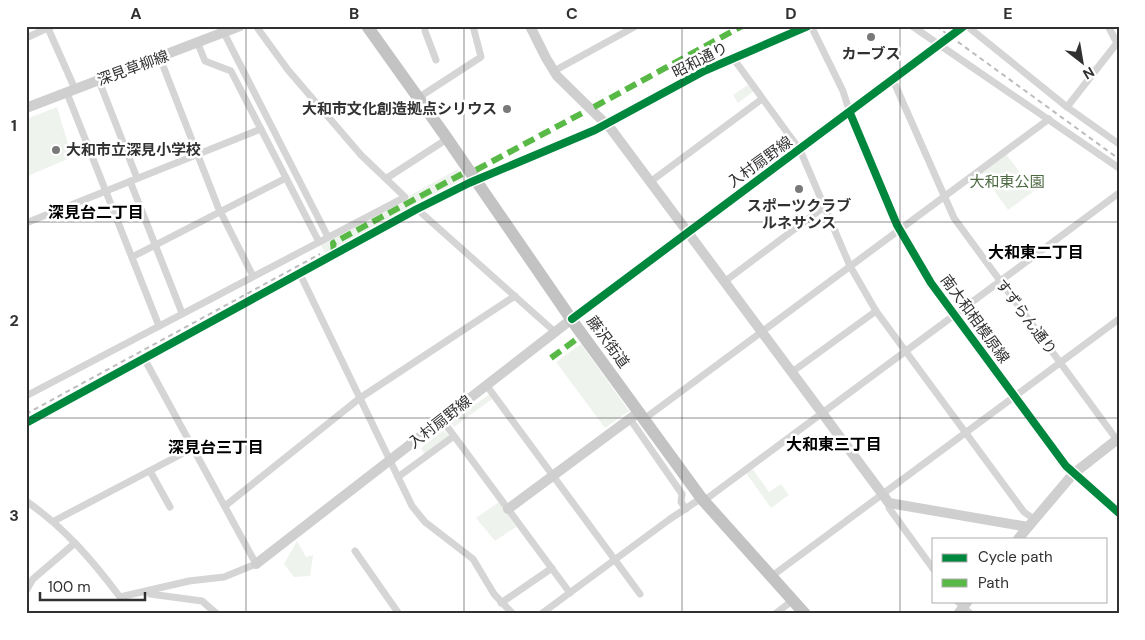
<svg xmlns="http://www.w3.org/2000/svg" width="1145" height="640" viewBox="0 0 1145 640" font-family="'DM Sans','Noto Sans JP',sans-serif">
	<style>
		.green { fill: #eff3ed }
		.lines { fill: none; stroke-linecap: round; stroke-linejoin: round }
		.street { stroke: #d5d5d5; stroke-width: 7 }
		.secondary { stroke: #cfcfcf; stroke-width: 10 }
		.highway { stroke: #c3c3c3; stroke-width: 12 }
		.rail { stroke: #bdbdbd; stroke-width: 2; stroke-dasharray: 5 4; stroke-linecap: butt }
		.quiet { stroke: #58b947; stroke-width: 6; stroke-dasharray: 12 6; stroke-linecap: butt }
		.cycleway-casing { stroke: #fff; stroke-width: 11 }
		.cycleway { stroke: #00873e; stroke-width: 8 }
		.grid { fill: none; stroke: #313131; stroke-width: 1; stroke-opacity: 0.55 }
		.poi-dot { fill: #797979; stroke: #fff; stroke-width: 2 }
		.labels { text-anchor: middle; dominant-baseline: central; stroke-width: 5; stroke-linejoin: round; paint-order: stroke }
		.poi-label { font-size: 15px; font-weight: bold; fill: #313131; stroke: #fff }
		.street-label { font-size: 15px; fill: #313131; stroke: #fff }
		.park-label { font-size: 15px; fill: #4d6a42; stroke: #fff }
		.neighbourhood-label { font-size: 16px; font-weight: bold; fill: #000; stroke: #fff }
		.neatline { fill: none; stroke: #313131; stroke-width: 2 }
		.grid-label { font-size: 16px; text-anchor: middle; font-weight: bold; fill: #313131 }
	</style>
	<rect width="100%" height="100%" fill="#fff"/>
	<!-- green -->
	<g class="green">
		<polygon points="749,84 754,91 738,103 733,95"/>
		<polygon points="57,107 72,157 26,177 26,119"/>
		<polygon points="1006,154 1034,191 1008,210 981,172"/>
		<polygon points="458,169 465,180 326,256 320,243 410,198 409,196"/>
		<polygon points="581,344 629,411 605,428 556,362"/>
		<polygon points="490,394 492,399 454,427 450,422"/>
		<polygon points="444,430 449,436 425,455 421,448"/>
		<polygon points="752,468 769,492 781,484 789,495 771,508 746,473"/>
		<polygon points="499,502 516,527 495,541 476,518"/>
		<polygon points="297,541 306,557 313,555 310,576 294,577 284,564"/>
	</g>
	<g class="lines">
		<!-- street -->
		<g class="street">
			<polyline points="47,26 75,89"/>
			<polyline points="811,26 843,91 850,113"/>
			<polyline points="912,26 1119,168"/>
			<polyline points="967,26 1067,107 1119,144"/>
			<polyline points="1108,26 1117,43"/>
			<polyline points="425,31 436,60"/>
			<polyline points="224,33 328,237"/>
			<polyline points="26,38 52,26"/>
			<polyline points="198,44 205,61 231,71 319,242"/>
			<polyline points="160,58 218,207 253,276"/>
			<polyline points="733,58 800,150 850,266 876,311 1024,512 1034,519"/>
			<polyline points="554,71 636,26"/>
			<polyline points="893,80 954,218 1117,440"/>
			<polyline points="99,81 137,178"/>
			<polyline points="67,93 159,326"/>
			<polyline points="418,98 481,57 473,26"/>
			<polyline points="1067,107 1117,43"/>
			<polyline points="387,178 447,139"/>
			<polyline points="130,181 182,313"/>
			<polyline points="650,182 762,99"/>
			<polyline points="417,209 555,332"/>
			<polyline points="26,223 261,129"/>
			<polyline points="132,257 286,178"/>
			<polyline points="300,274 412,506 425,522 473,559 494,594 513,614"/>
			<polyline points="724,282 824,207"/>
			<polyline points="792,372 876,311"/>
			<polyline points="487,386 640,594"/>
			<polyline points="26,396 405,197 361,155 288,70 256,26"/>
			<polyline points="630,419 682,494 681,502 686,509"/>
			<polyline points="644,419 1049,119"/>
			<polyline points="443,421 570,593"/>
			<polyline points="26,423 417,209 469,183 595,130 704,71 808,26"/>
			<polyline points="150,471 170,507"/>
			<polyline points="398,477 454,436"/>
			<path d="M26,501C65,528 92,560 120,597L189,581L224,577L256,564L145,360"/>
			<polyline points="889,503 889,508 934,570"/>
			<polyline points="225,506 360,398 515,296"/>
			<polyline points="54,521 193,448"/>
			<polyline points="355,551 399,614"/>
			<polyline points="772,576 1119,319"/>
			<polyline points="26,591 33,579 75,543"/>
			<polyline points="150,594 202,601 217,614"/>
			<polyline points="957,601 971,614"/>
			<polyline points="501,603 552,568"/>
			<polyline points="541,614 670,519 697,501 709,497 1119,193"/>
			<polyline points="775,614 793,600"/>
		</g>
		<!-- secondary -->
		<g class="secondary">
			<polyline points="530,26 546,58 557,76 611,129 889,503 1028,527"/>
			<polyline points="26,108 240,26"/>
			<polyline points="850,113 897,225 931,283 1066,466 1119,513"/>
			<polyline points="508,509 639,412"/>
			<polyline points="1018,539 1073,474 1119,438"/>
			<polyline points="256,564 577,315 964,26"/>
			<polyline points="958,614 968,601"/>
		</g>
		<!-- highway -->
		<polyline class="highway" points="367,26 444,134 576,326 702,499 805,614"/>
		<!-- rail -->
		<g class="rail">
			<polyline points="936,26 1119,159"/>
			<polyline points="26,414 320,254"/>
		</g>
		<!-- quiet -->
		<g class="quiet">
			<polyline points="594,107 742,26"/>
			<polyline points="476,170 586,111"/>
			<polyline points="334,252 333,243 462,174"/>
			<polyline points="551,358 578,338"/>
		</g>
		<defs>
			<g id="cycleway">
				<polyline points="850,113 897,225 931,283 1066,466 1119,513"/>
				<polyline points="572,319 964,26"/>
				<polyline points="26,423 417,209 469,183 595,130 704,71 808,26"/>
			</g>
		</defs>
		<!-- cycleway casing -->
		<use href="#cycleway" class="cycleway-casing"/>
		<!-- cycleway -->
		<use href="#cycleway" class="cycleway"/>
	</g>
	<!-- grid -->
	<path class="grid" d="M246,26V614M464,26V614M682,26V614M900,26V614M26,222H1119M26,418H1119"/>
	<!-- markers -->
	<g class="poi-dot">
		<circle cx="871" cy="37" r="5"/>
		<circle cx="507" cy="109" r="5"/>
		<circle cx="56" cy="150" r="5"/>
		<circle cx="799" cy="189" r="5"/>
	</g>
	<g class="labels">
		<!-- poi labels -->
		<g class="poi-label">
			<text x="871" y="54">カーブス</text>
			<text x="497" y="109" text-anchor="end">大和市文化創造拠点シリウス</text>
			<text x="66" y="150" text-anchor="start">大和市立深見小学校</text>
			<text x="799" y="206">スポーツクラブ<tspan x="799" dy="17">ルネサンス</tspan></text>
		</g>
		<!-- street labels -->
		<g class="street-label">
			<text transform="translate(700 60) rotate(-27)">昭和通り</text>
			<text transform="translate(133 68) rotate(-20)">深見草柳線</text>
			<text transform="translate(760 162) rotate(-36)">入村扇野線</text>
			<text transform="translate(1026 317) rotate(53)">すずらん通り</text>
			<text transform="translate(975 319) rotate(54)">南大和相模原線</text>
			<text transform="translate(608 342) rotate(54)">藤沢街道</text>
			<text transform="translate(440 422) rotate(-38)">入村扇野線</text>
		</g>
		<!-- park labels -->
		<g class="park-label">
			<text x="1007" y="182">大和東公園</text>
		</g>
		<!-- neighbourhood labels -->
		<g class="neighbourhood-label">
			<text x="96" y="212">深見台二丁目</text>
			<text x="1036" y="252">大和東二丁目</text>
			<text x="834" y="444">大和東三丁目</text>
			<text x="216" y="447">深見台三丁目</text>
		</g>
	</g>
	<!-- border -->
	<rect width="1145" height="640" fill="none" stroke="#ffffff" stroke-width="55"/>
	<!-- legend -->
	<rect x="932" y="538" width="175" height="65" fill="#ffffff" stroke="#adadad"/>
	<rect x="942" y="554" width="25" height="8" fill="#00873e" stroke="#adadad"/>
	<text x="978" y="562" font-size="15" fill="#313131">Cycle path</text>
	<rect x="942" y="579" width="25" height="8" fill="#58b947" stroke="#adadad"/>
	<text x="978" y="588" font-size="15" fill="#313131">Path</text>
	<!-- north arrow -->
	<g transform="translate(1082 62) rotate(149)" stroke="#ffffff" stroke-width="4" paint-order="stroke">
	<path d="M0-4L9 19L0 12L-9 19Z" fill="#313131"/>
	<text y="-8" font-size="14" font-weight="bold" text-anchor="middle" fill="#313131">N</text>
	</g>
	<!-- scale -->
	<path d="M40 592v8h105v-8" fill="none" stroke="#313131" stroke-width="2.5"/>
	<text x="48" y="592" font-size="15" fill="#313131" stroke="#ffffff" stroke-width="4" paint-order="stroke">100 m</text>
	<rect x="28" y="28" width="1090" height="584" class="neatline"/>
	<g class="grid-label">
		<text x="136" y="19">A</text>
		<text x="354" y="19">B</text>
		<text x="572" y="19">C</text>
		<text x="791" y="19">D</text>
		<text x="1008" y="19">E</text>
		<text x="14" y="131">1</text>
		<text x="14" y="326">2</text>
		<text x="14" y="521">3</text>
	</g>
</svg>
